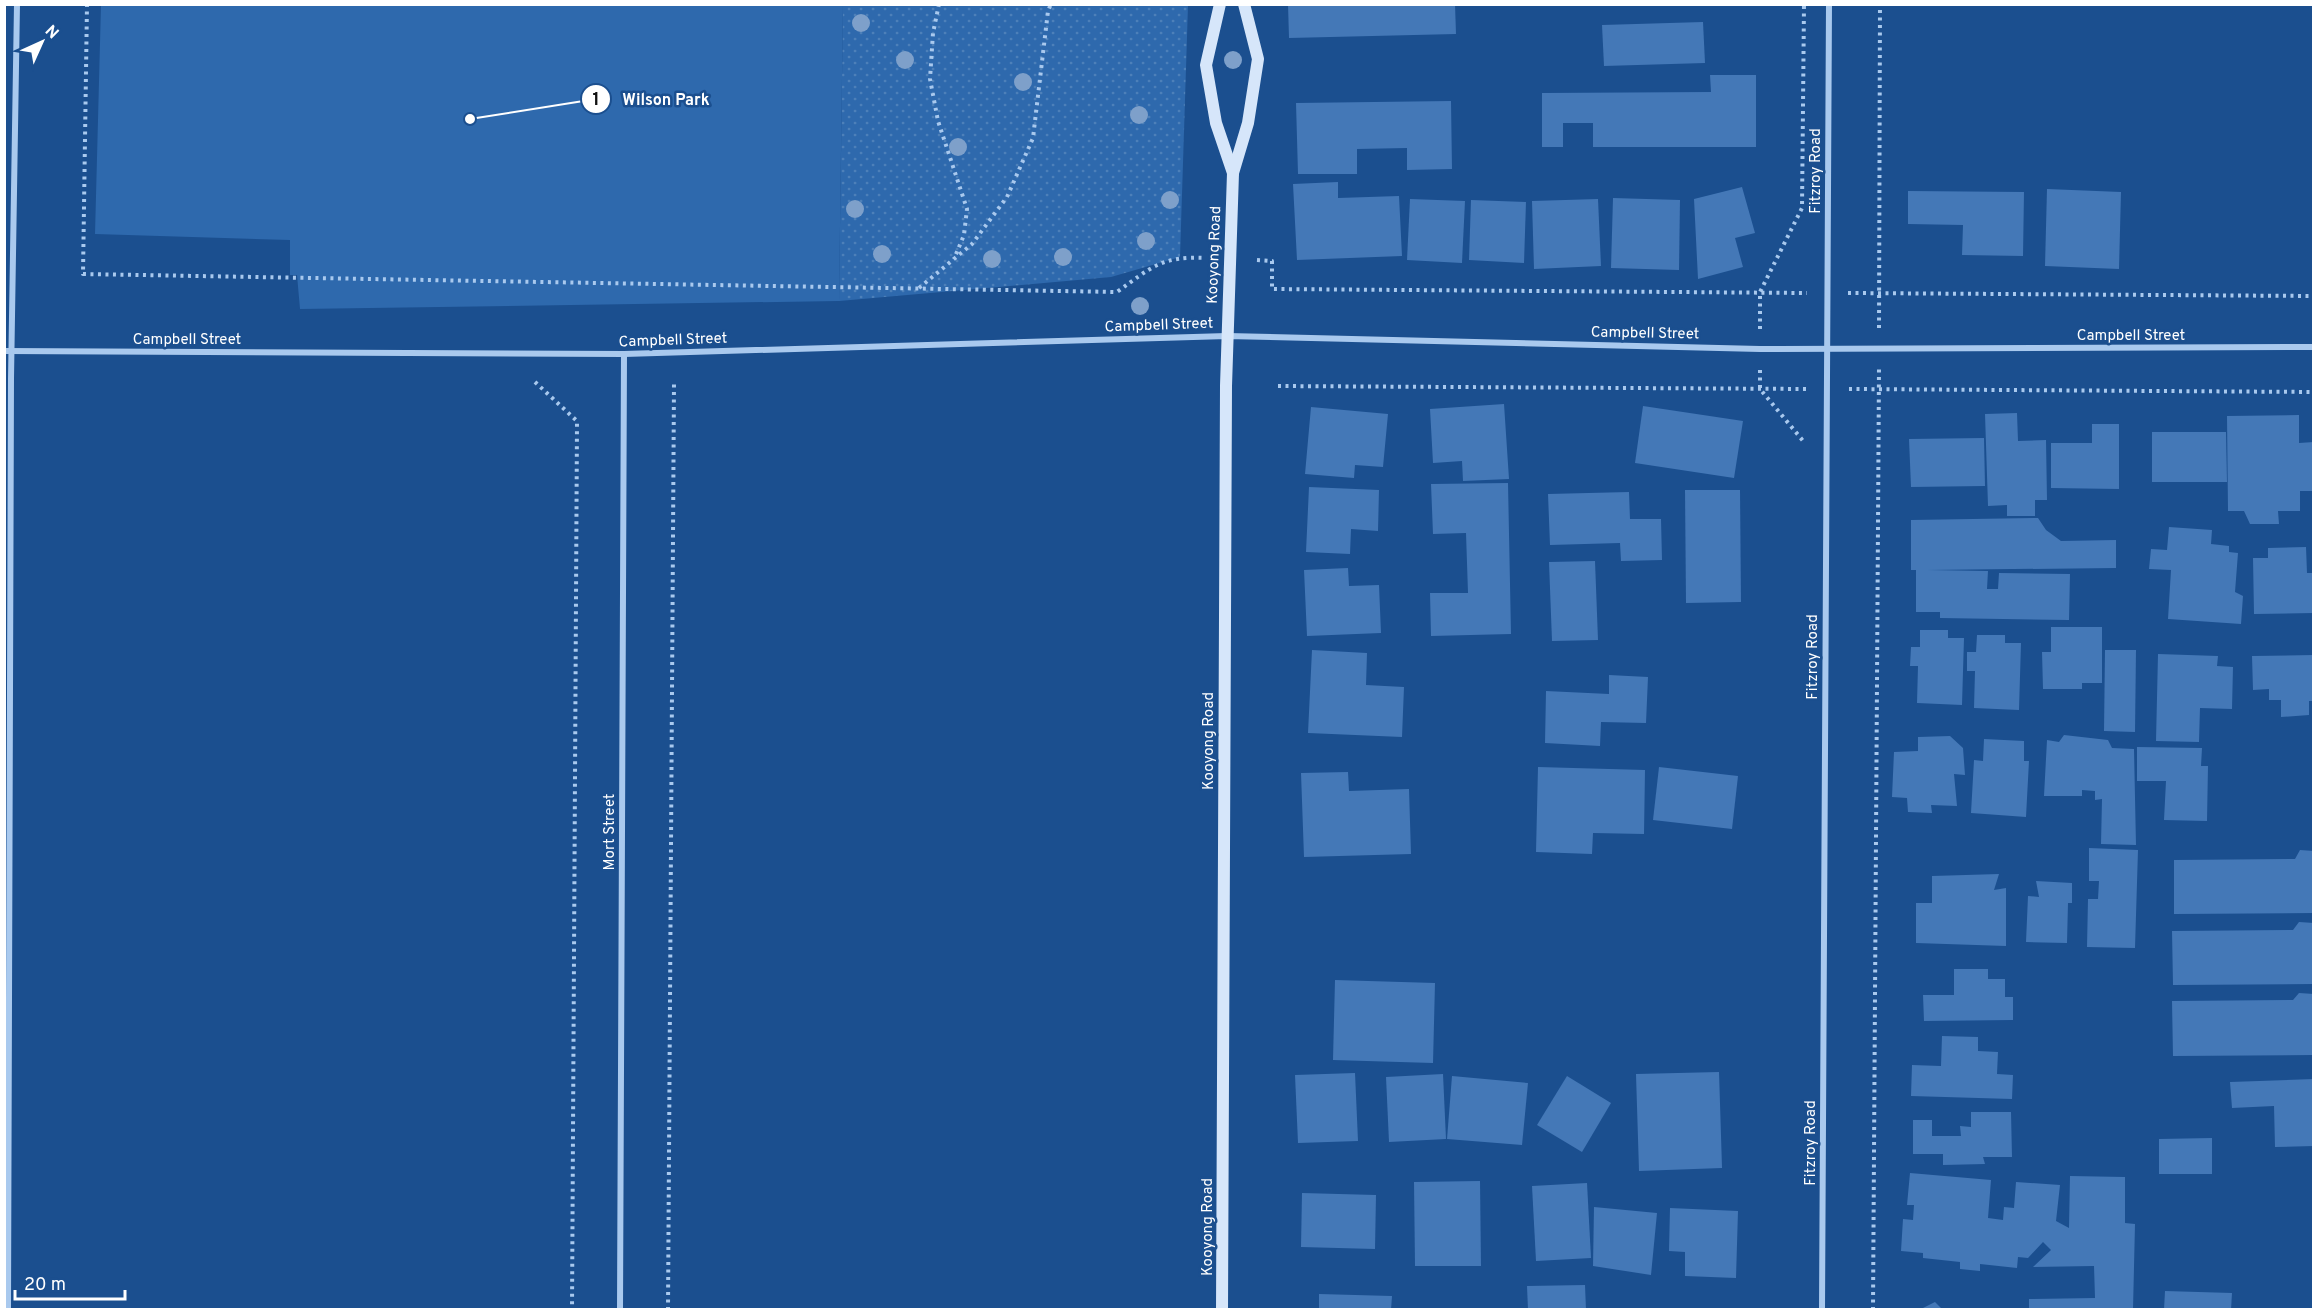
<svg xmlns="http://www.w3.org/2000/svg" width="2318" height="1314" viewBox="0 0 2318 1314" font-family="Overpass,sans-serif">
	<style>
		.park { fill: url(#park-dots) }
		.pitch { fill: #2e69ad }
		.building { fill: #4478b7 }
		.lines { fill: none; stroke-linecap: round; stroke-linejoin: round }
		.path { stroke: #a9c9ee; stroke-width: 4; stroke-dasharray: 3 4.5; stroke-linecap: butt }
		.street { stroke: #a9c9ee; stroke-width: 6 }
		.secondary { stroke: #d6e6fa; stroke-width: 12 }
		.tree { fill: #7ea0ca }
		.labels { text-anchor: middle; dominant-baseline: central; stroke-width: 5; stroke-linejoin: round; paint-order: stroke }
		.street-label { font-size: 15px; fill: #fff; stroke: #1b4f8f }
		.leader { fill: none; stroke: #fff; stroke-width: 2 }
		.callout-dot { fill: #fff; stroke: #1b4f8f; stroke-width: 2 }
		.mark-label { font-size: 18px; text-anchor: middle; font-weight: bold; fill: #111 }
		.callout-label { font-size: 16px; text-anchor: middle; font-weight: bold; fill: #fff; stroke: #1b4f8f; stroke-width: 5; stroke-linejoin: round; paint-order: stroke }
	</style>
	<defs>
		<pattern id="park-dots" width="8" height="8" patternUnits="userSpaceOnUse" patternTransform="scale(1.5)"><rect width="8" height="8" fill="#2e69ad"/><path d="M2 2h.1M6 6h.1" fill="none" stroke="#4d80b9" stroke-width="1.8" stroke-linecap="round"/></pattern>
	</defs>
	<rect width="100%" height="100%" fill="#1b4f8f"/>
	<!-- park -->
	<polygon class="park" points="843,5 1188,5 1180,257 1111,277 839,301"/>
	<!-- pitch -->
	<polygon class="pitch" points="101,5 843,5 839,301 300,309 297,275 290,275 290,240 95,234"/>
	<!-- building -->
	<g class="building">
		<polygon points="1288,4 1455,4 1456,34 1289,38"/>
		<polygon points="1703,22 1705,63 1604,66 1602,25"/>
		<polygon points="1710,75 1756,75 1756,147 1593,147 1593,123 1563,123 1563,147 1542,147 1542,93 1711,92"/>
		<polygon points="1451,101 1452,169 1407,170 1407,148 1357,149 1357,174 1298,174 1296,103"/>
		<polygon points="1338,182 1338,198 1399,196 1402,256 1297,260 1293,184"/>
		<polygon points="1742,187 1755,233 1735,238 1743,267 1698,279 1694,199"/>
		<polygon points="2047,189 2121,192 2119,269 2045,266"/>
		<polygon points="1908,191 2024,192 2023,256 1962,255 1963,225 1908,224"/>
		<polygon points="1613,198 1680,200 1679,270 1611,268"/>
		<polygon points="1410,199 1465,201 1462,263 1407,260"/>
		<polygon points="1598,199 1601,266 1534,269 1532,201"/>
		<polygon points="1471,200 1526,202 1524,263 1469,260"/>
		<polygon points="1504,404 1509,479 1463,481 1462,461 1433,463 1430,409"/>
		<polygon points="1643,406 1743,421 1734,478 1635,463"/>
		<polygon points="1311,407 1388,414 1383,467 1355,465 1354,478 1305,474"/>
		<polygon points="2017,413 2018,441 2046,440 2047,500 2035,500 2035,516 2007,516 2007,505 1988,506 1985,414"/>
		<polygon points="2299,415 2299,443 2314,442 2314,491 2300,491 2300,511 2278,511 2279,524 2250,524 2244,511 2228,511 2227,416"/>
		<polygon points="2092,424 2119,424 2119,489 2051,488 2051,443 2092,443"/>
		<polygon points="2152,432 2226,432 2227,482 2152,482"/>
		<polygon points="1984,438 1985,486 1911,487 1909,439"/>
		<polygon points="1508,483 1511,634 1431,636 1430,593 1468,593 1466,533 1433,534 1431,484"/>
		<polygon points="1309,487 1379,490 1378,531 1351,529 1350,554 1306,552"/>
		<polygon points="1685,490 1740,490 1741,602 1686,603"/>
		<polygon points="1629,492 1630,519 1661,519 1662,560 1621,561 1620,543 1550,545 1548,494"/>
		<polygon points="2038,518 2046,530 2061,541 2116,540 2116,568 1928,570 1988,571 1987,589 1998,589 1999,573 2070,574 2069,620 1940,618 1940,612 1916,612 1916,570 1911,570 1911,520"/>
		<polygon points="2169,527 2212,530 2211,544 2229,546 2229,552 2238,553 2235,592 2243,596 2241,624 2168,619 2171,570 2149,569 2151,549 2167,550"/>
		<polygon points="2306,547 2307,573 2314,573 2314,613 2254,614 2253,558 2268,558 2268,548"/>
		<polygon points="1595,561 1598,640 1552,641 1549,562"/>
		<polygon points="1348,568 1349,586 1379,585 1381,633 1307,636 1304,570"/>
		<polygon points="2051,627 2102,627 2102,683 2082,683 2082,689 2043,689 2042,652 2051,652"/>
		<polygon points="1920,630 1948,630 1948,638 1964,638 1962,705 1917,703 1918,666 1910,666 1911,647 1920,647"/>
		<polygon points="1977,635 2005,635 2005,643 2021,643 2019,710 1974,708 1975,671 1967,671 1967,652 1976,652"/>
		<polygon points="1312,650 1367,653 1366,685 1404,687 1402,737 1308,733"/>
		<polygon points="2105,650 2136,650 2135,732 2104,731"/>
		<polygon points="2158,654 2218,656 2217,666 2233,667 2232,709 2200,708 2199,742 2156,741"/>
		<polygon points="2314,655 2314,701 2309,701 2309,715 2281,717 2281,700 2269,700 2269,689 2253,690 2252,656"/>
		<polygon points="1609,675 1648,677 1646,723 1601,722 1600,746 1545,743 1546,691 1609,694"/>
		<polygon points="2064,735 2108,740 2112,748 2134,749 2136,845 2101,844 2102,799 2095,800 2095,791 2082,790 2082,796 2044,796 2047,740 2059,742"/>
		<polygon points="1950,736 1963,748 1965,775 1954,774 1957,806 1931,805 1932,813 1908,812 1907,798 1892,797 1894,752 1918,751 1918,737"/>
		<polygon points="1984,739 2024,741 2024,761 2029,761 2026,817 1971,813 1974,760 1983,761"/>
		<polygon points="2137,747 2202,748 2201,766 2208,766 2207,821 2164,820 2166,781 2137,781"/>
		<polygon points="1538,767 1645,770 1644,834 1593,833 1592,854 1536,852"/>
		<polygon points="1659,767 1738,776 1732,829 1653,820"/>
		<polygon points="1348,772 1349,791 1409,789 1411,854 1304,857 1301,773"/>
		<polygon points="2089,848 2138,850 2135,948 2087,947 2088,899 2098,899 2099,881 2089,881"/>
		<polygon points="2300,850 2314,851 2314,913 2174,914 2174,860 2295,859"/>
		<polygon points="1999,874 1994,890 2006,888 2006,946 1916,943 1916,903 1932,903 1932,876"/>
		<polygon points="2036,881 2072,883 2072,903 2068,903 2067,943 2026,942 2028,896 2039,897"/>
		<polygon points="2299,922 2314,923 2314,984 2173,985 2172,931 2293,930"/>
		<polygon points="1954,969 1988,969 1988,979 2005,979 2005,997 2013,997 2013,1020 1924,1021 1923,995 1954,995"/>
		<polygon points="1335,980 1435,983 1433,1063 1333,1060"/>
		<polygon points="2299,993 2314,994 2314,1055 2173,1056 2172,1001 2293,1000"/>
		<polygon points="1942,1036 1978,1037 1978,1051 1998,1052 1997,1074 2013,1075 2012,1099 1911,1096 1912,1065 1941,1066"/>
		<polygon points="1719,1072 1722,1168 1639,1171 1636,1074"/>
		<polygon points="1355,1073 1358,1141 1298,1143 1295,1075"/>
		<polygon points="1443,1074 1446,1139 1389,1142 1386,1077"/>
		<polygon points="1452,1076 1528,1083 1522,1145 1447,1139"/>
		<polygon points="1567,1076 1611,1103 1582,1152 1537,1125"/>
		<polygon points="2314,1079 2314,1146 2275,1147 2274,1106 2232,1108 2230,1082"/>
		<polygon points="1971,1112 2011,1112 2012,1157 1983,1157 1985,1164 1943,1165 1943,1154 1913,1154 1913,1120 1932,1120 1932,1136 1961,1136 1960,1126 1971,1127"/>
		<polygon points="2212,1138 2212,1174 2159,1174 2159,1139"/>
		<polygon points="1910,1173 1991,1180 1988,1218 2003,1220 2004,1207 2014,1208 2016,1182 2060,1185 2056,1221 2069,1228 2070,1176 2125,1177 2125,1223 2135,1224 2133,1310 2029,1310 2029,1299 2095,1298 2094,1266 2033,1267 2051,1250 2043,1242 2028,1258 2018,1257 2017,1268 1980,1264 1980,1271 1960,1269 1960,1262 1923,1258 1923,1253 1901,1251 1903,1219 1913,1220 1914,1205 1907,1205"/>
		<polygon points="1480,1181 1481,1266 1415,1266 1414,1182"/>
		<polygon points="1587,1183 1591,1258 1536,1261 1532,1186"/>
		<polygon points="1302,1193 1376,1195 1375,1249 1301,1247"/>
		<polygon points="1594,1207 1657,1213 1651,1275 1593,1266"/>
		<polygon points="1670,1208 1738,1211 1736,1278 1685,1276 1685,1252 1669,1251"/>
		<polygon points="1585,1285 1586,1310 1528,1310 1527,1286"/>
		<polygon points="2165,1291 2232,1293 2231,1310 2164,1310"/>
		<polygon points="1319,1294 1392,1296 1391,1310 1319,1310"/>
		<polygon points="1935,1302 1943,1310 1919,1310"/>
	</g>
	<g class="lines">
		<!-- path -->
		<g class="path">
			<path d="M87,4L83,274L1117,292C1152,267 1161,256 1206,258"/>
			<polyline points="939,4 933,33 930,79 938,121 967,209 964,235 954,259"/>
			<polyline points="1257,260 1272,261 1272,289 1807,293"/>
			<polyline points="919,288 972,244 1007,197 1033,138 1048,11 1051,4"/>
			<polyline points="1848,293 2314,296"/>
			<polyline points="1879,328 1880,4"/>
			<polyline points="1760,329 1760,292 1802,208 1804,4"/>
			<polyline points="1760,370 1760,389 1804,442"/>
			<polyline points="535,382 577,421 572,1310"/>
			<polyline points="1278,386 1806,389"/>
			<polyline points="1849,389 2314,392"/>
			<polyline points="668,1310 674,383"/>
			<polyline points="1873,1310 1879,368"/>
		</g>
		<!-- street -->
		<g class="street">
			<polyline points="4,351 624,354 1227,336 1760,349 2314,347"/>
			<polyline points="8,1310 11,379 17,4"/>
			<polyline points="620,1310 624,354"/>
			<polyline points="1822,1310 1829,4"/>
		</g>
		<!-- secondary -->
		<g class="secondary">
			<polyline points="1220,4 1206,65 1216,123 1233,173"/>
			<polyline points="1222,1310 1226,386 1233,173 1248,123 1258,59 1244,4"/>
		</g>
	</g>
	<!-- trees -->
	<g class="tree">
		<circle cx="861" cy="23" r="9"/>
		<circle cx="905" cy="60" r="9"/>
		<circle cx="1233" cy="60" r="9"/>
		<circle cx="1023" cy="82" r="9"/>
		<circle cx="1139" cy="115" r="9"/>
		<circle cx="958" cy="147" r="9"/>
		<circle cx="1170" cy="200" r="9"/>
		<circle cx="855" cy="209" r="9"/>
		<circle cx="1146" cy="241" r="9"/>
		<circle cx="882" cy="254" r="9"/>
		<circle cx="1063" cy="257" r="9"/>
		<circle cx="992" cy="259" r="9"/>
		<circle cx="1140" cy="306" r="9"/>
	</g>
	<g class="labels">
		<!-- street labels -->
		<g class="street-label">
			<text transform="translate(1816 171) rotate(-90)">Fitzroy Road</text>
			<text transform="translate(1215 255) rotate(-88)">Kooyong Road</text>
			<text transform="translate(1159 326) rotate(-2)">Campbell Street</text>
			<text transform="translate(1645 334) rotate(1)">Campbell Street</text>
			<text x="2131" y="336">Campbell Street</text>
			<text x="187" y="340">Campbell Street</text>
			<text transform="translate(673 341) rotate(-2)">Campbell Street</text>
			<text transform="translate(1813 657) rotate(-90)">Fitzroy Road</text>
			<text transform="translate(1209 741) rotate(-90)">Kooyong Road</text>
			<text transform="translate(610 832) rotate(-90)">Mort Street</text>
			<text transform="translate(1811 1143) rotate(-90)">Fitzroy Road</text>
			<text transform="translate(1208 1227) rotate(-90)">Kooyong Road</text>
		</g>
	</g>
	<!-- callouts -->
	<path class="leader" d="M470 119L596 99"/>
	<g class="callout-dot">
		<circle cx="470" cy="119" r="6"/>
		<circle cx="596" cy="99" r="15"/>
	</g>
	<g class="mark-label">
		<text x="596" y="105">1</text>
	</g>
	<g class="callout-label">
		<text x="666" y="105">Wilson Park</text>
	</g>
	<!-- border -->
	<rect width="2318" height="1314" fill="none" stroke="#ffffff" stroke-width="12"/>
	<!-- north arrow -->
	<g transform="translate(42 42) rotate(45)" stroke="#1b4f8f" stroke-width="4.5" paint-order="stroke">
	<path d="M0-4.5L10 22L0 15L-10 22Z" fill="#ffffff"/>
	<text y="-9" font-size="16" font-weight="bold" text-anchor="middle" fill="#ffffff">N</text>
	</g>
	<!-- scale -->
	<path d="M15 1290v9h110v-9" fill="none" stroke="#ffffff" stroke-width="3"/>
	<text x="24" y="1290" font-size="18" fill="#ffffff" stroke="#1b4f8f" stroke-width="4.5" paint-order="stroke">20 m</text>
</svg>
